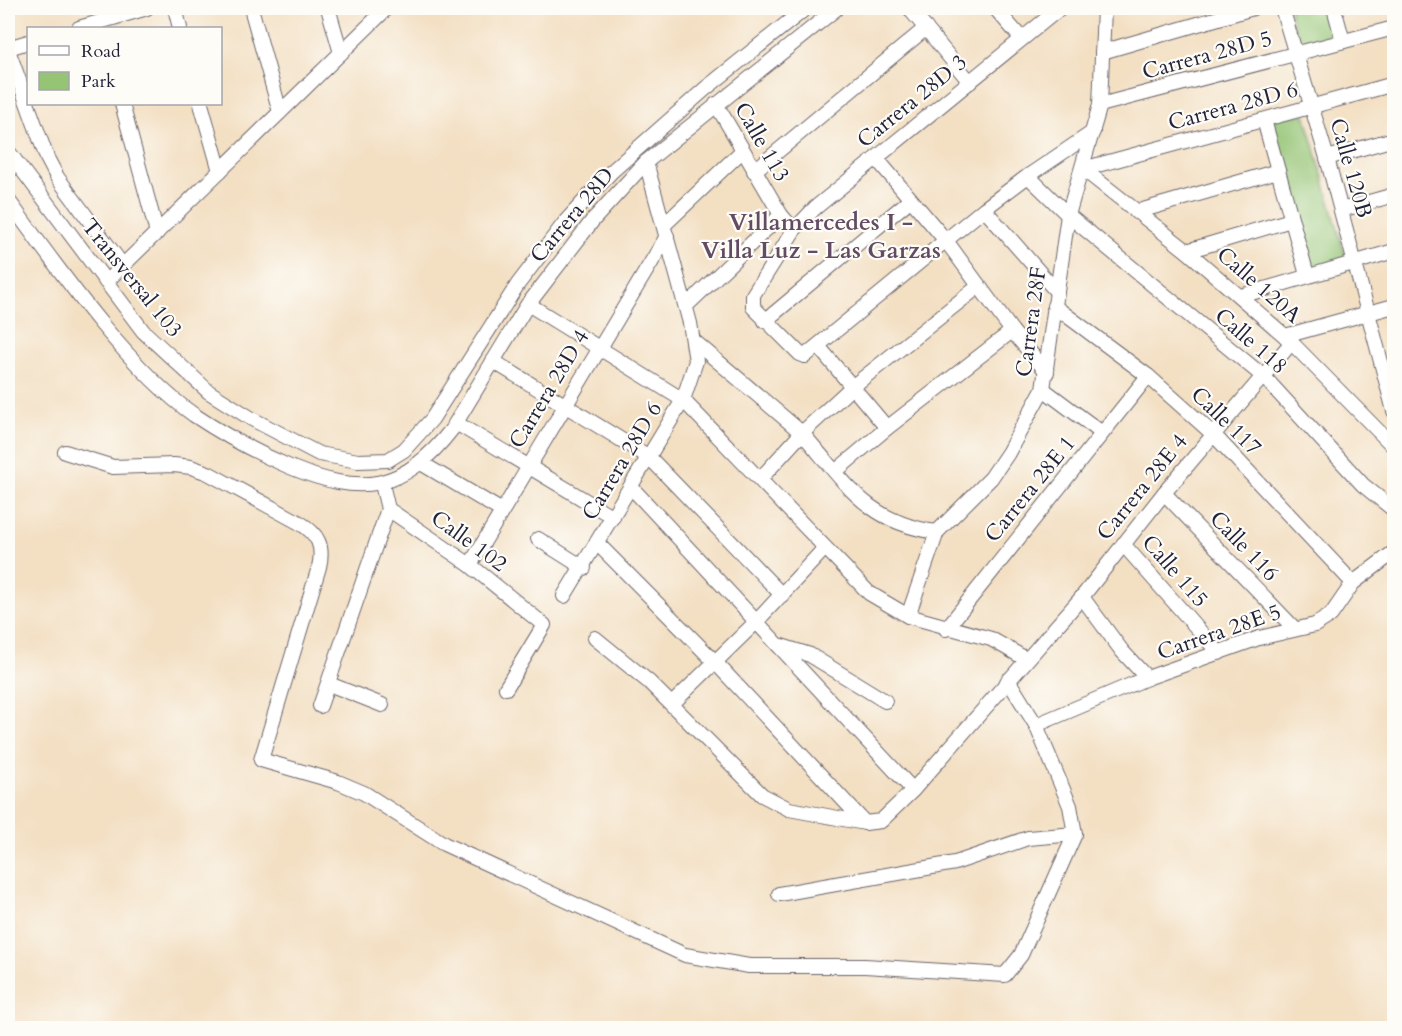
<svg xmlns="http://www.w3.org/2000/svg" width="1402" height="1036" viewBox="0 0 1402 1036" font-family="Cardo,serif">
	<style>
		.green { fill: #94c474; stroke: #5b7358; stroke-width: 1.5 }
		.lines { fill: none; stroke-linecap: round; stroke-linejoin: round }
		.minor-casing { stroke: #6b646a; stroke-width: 16 }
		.minor { stroke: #fff; stroke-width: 14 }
		.labels { text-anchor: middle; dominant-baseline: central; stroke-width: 4.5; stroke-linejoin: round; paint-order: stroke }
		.street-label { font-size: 22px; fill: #22223b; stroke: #fdfcf7 }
		.neighbourhood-label { font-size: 24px; font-weight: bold; fill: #624b63; stroke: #fdfcf7 }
	</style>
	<rect width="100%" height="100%" fill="#fdfcf7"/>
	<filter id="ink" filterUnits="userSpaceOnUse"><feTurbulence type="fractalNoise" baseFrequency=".0167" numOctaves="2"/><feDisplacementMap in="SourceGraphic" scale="12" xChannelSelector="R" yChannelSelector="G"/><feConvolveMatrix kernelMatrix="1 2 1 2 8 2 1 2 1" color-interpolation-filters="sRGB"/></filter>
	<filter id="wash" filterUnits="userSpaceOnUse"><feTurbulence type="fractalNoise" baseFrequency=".008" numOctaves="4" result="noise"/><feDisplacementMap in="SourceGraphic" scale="24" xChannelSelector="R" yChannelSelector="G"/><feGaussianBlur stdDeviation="1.35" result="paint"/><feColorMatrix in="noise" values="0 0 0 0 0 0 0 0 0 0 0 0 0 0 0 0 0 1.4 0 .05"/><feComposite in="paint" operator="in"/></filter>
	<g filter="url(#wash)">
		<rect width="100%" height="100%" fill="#f3dfc2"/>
		<!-- green -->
		<g class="green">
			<polygon points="1289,8 1331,8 1339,39 1301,50"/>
			<polygon points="1305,114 1346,258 1308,270 1266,118"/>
		</g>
	</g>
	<g filter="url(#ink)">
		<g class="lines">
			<defs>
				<g id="minor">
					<polyline points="175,8 180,28"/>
					<polyline points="251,8 280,112"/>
					<polyline points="328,8 341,53"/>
					<polyline points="909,8 970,82"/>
					<polyline points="995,8 1021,38"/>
					<polyline points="1060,8 815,208 794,230 753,295 753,307 800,354 805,356 984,209 1028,176 1093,132"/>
					<polyline points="1282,8 1327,158 1394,411"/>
					<polyline points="1334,8 1343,41"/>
					<polyline points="79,28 147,8"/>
					<polyline points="8,48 28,42"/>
					<polyline points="8,50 47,158 57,177 123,266"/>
					<polyline points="1102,52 1253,8"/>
					<polyline points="122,104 157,233"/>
					<polyline points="201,104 220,171"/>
					<polyline points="716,104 781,215 794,230"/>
					<polyline points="1100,105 1394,28"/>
					<polyline points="1264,120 1307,275"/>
					<polyline points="8,151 143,331 209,392 252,419 319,454 358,461 388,460 404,450 432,419 518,284 566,221 611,172 705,89 806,8"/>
					<polyline points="876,158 947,242 1012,331 1047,372"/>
					<polyline points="1327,158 1394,139"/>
					<polyline points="1083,169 1187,251 1285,336 1394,447"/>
					<polyline points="1083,169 1394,84"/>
					<polyline points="754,171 926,28"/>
					<polyline points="1028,176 1068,215 1264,377 1363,485 1394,510"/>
					<path d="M8,200C57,267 126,367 194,415C224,435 257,453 290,467C361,496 403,492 452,429L526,307L593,220L646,162L837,8"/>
					<polyline points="984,209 1056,291"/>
					<polyline points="1341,210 1394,195"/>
					<polyline points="1136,212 1278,171"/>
					<polyline points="664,225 742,151"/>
					<polyline points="1187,251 1291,220"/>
					<polyline points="106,282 387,8"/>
					<polyline points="1241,296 1394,251"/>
					<polyline points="528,304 683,400 869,593 908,616 991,639 1026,659"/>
					<polyline points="686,306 781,215"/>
					<polyline points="1054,306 1148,376 1213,434 1353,583"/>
					<polyline points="765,321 910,200"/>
					<polyline points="1285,336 1394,306"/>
					<polyline points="694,341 802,433 761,478"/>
					<polyline points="818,346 887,428"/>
					<polyline points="493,361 649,457 782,595"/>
					<polyline points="1043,389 1102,433"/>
					<polyline points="456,423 613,517"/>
					<path d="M65,452L113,467L174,465L191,467L208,473L300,523C318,534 324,546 319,567L261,760L338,782L364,793L444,844L685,955L749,966H865L1005,975L1021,955L1075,834"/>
					<polyline points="421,463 502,511"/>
					<polyline points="836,471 887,428 1012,331"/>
					<polyline points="382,484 388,509 470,565 544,625 506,688"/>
					<polyline points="631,487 913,790"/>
					<polyline points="1164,493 1294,628"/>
					<path d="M937,532C867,523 846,483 802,433L852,387L979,286"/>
					<polyline points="538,539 584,568"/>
					<polyline points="597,543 715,662 865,823"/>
					<polyline points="1123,544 1219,653"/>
					<polyline points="470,565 667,236"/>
					<polyline points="564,596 683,400 696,361 690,323 646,162"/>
					<polyline points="1082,597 1122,651 1147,678"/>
					<polyline points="908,616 937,532 991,478 1008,453 1043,389 1068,215 1100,105 1104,8"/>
					<polyline points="946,629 1148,376"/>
					<polyline points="595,638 649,682 762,795 789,809 865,823 881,821 913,790 1082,597 1164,493 1292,342"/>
					<polyline points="778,645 810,655 885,701"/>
					<polyline points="329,684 382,705"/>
					<polyline points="672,704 756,622 825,548"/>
					<polyline points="320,706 388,509"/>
					<polyline points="1036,725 1147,678 1259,638 1315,625 1331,615 1353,583 1394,552"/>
					<polyline points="779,894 955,863 1028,838 1075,834 1070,806 1036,725 1008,680"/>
				</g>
			</defs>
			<!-- minor casing -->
			<use href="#minor" class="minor-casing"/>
			<!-- minor -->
			<use href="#minor" class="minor"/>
		</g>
	</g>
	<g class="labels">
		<!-- street labels -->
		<g class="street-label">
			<text transform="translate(1207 55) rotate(-15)">Carrera 28D 5</text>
			<text transform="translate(912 101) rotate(-39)">Carrera 28D 3</text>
			<text transform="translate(1233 106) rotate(-15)">Carrera 28D 6</text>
			<text transform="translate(762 142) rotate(60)">Calle 113</text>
			<text transform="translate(1351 168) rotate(74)">Calle 120B</text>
			<text transform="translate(572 215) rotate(-50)">Carrera 28D</text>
			<text transform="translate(132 278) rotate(51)">Transversal 103</text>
			<text transform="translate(1259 285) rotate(41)">Calle 120A</text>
			<text transform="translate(1031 322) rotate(-82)">Carrera 28F</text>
			<text transform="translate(1251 341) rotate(41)">Calle 118</text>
			<text transform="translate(549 389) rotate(-59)">Carrera 28D 4</text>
			<text transform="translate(1226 421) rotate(44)">Calle 117</text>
			<text transform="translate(622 461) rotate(-59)">Carrera 28D 6</text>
			<text transform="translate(1142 487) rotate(-51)">Carrera 28E 4</text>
			<text transform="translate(1030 489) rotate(-51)">Carrera 28E 1</text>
			<text transform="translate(469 541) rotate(36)">Calle 102</text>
			<text transform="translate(1244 546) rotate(46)">Calle 116</text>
			<text transform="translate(1175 571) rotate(49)">Calle 115</text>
			<text transform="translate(1219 632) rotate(-19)">Carrera 28E 5</text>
		</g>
		<!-- neighbourhood labels -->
		<g class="neighbourhood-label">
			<text x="821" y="222">Villamercedes I -<tspan x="821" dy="28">Villa Luz - Las Garzas</tspan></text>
		</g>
	</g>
	<!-- margin -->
	<rect width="1402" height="1036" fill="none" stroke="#fdfcf7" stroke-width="30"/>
	<!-- legend -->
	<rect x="27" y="27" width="195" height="78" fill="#fdfcf7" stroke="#a5a5ac" stroke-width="1.5"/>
	<rect x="39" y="46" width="30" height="9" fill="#ffffff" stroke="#a5a5ac" stroke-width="1.5"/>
	<text x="81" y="57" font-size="18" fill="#22223b">Road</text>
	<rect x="39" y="72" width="30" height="18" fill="#94c474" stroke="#a5a5ac" stroke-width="1.5"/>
	<text x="81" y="87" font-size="18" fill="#22223b">Park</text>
</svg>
